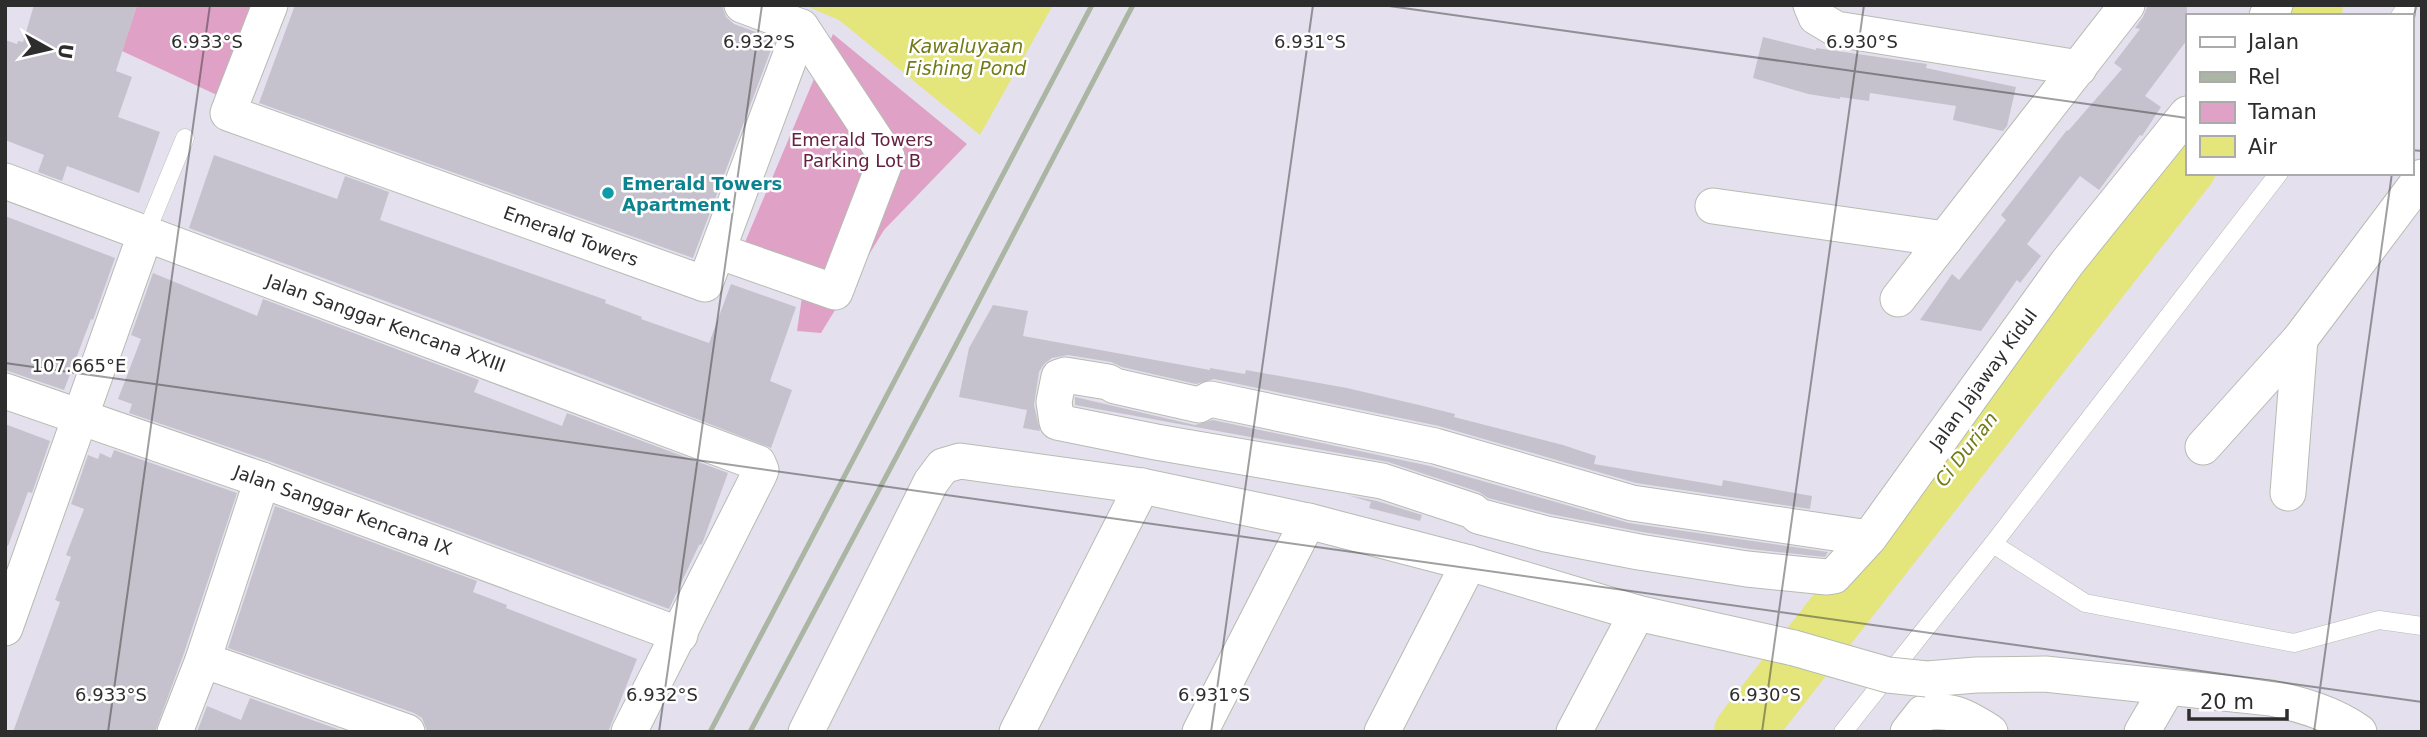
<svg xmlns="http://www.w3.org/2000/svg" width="2427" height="737" viewBox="0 0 2427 737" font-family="'DejaVu Sans',sans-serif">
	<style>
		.green { fill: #dfa2c6 }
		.water { fill: #e4e67c }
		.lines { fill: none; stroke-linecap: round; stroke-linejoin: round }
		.river { stroke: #e4e67c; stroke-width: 60 }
		.building { fill: #c6c2cd }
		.lane-casing { stroke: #b6bcb1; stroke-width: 19 }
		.street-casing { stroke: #b6bcb1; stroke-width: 37 }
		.lane { stroke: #fff; stroke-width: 18 }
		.street { stroke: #fff; stroke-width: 35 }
		.rail { stroke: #aab5a3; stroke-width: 5 }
		.street-bridge-casing { stroke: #b6bcb1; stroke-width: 37; stroke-linecap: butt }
		.street-bridge { stroke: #fff; stroke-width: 35 }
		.ticks { fill: none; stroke: #2d2d2d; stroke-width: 2; stroke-opacity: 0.45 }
		.culture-dot { fill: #0f9aa8; stroke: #fff; stroke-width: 2.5 }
		.labels { text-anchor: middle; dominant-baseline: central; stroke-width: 5; stroke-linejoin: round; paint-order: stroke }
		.park-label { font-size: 18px; fill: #662140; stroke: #fff }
		.culture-label { font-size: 18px; font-weight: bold; fill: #0d838f; stroke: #fff; text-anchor: start }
		.street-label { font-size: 18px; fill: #2d2d2d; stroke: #fff }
		.water-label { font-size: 19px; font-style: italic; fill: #717b17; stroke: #fff }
		.ticks-label { font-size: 18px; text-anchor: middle; fill: #2d2d2d; stroke: #fff; stroke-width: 5; stroke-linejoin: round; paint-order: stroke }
	</style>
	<rect width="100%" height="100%" fill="#e4e0ed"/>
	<!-- green -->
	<g class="green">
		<polygon points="137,5 252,5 219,96 122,51"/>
		<polygon points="833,34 967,144 884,230 821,333 797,331 805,276 740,254"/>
	</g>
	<!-- water -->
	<polygon class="water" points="804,5 1053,5 980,135 839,20"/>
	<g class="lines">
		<!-- river -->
		<g class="river">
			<polyline points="2305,16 2313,5"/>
			<polyline points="1744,732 2187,166"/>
		</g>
	</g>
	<!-- building -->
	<g class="building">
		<polygon points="34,5 137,5 116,71 132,77 118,117 160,132 139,193 67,166 62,181 38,172 44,155 5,140 5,40 17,44 18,41 23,42"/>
		<polygon points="295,5 722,5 726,17 734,24 775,39 693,258 259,103"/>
		<polygon points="2148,5 2187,5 2187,40 2145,96 2161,107 2142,136 2140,135 2099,190 2080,176 2027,244 2041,256 2020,283 2017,280 1981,331 1920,320 1952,274 1959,280 2006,220 2001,215 2067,130 2068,131 2122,69 2114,63 2140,29 2135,28 2143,17"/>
		<polygon points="1763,37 1816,50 1816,48 1927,64 1926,68 2016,87 2007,126 2003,131 1953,120 1956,106 1870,93 1869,101 1840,97 1840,99 1808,94 1753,78"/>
		<polygon points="214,155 337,199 345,176 389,192 380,220 606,300 605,303 642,317 641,319 709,343 731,284 796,307 770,381 792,390 771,448 581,374 189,228"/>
		<polygon points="5,216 115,258 93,320 91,319 64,390 5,370"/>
		<polygon points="153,273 257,316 263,299 479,380 474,392 562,426 567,413 728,473 702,544 699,545 669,609 269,461 129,413 132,404 118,399 141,339 131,335"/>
		<polygon points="993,305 1028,311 1023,336 1210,370 1210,368 1245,374 1246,370 1347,388 1419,405 1455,414 1454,417 1563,445 1596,456 1594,464 1722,486 1723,480 1812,496 1810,509 1636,483 1439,426 1214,379 1196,384 1122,367 1111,362 1068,355 1052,358 1044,364 1039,372 1034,405 1040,431 1023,428 1027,410 959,397 969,348"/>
		<polygon points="1075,397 1195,425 1213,420 1430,466 1629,523 1828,552 1825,557 1750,549 1642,532 1550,514 1488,498 1479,492 1388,462 1075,405"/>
		<polygon points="5,424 50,441 32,493 28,492 8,546 5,546"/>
		<polygon points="114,450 237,493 184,653 155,732 13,732 60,602 55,600 71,557 66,555 84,509 71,504 88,455 98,459 100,453 111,458"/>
		<polygon points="1347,495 1377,501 1422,515 1420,521 1369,508 1371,502"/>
		<polygon points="275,506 477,581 473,592 507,605 506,608 637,659 608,732 430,732 427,731 422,718 414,713 228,648"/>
		<polygon points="250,698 346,732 197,732 207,706 241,720"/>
	</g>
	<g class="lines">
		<defs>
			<g id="lane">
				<polyline points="2400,16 2408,5"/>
				<polyline points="145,235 185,138"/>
				<polyline points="1993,544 2085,603 2294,643 2379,620 2422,626"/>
				<polyline points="1843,732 1993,544 2279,173"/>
			</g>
			<g id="street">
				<polyline points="270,5 228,113 705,284 801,27 742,5"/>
				<polyline points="1811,5 1816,17 1836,29 2079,68"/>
				<polyline points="2267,16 2275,5"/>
				<polyline points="5,181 758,463 761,470 759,475 629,732"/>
				<polyline points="1713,206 1945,239"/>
				<polyline points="718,251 835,292 887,157 801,27"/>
				<polyline points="1898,299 2127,5"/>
				<polyline points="5,391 262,480 680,635"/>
				<polyline points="2203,447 2300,339 2422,177"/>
				<polyline points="2288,493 2300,339"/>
				<polyline points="1869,538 1632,503 1435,446 1210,399 1199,405 1115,386 1108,382 1065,375 1059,377 1054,402 1057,422 1156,442 1382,481 1473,511 1478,516 1546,534 1639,552 1747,569 1827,577 1834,576 1869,538 2067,263 2187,114"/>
				<polyline points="5,628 145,235"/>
				<polyline points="203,660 407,732"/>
				<path d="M1927,679L1976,675L2045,674L2271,698C2302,705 2332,713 2359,732"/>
				<polyline points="175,732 203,660 262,480"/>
				<polyline points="806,732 931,482 943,466 960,461 1142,486 1308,521 1469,563 1637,613 1794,648"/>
				<polyline points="1017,732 1142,486"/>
				<polyline points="1200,732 1308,521"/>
				<polyline points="1382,732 1469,563"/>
				<polyline points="1574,732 1637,613"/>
				<path d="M1908,732L1923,713C1952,708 1966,717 1990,732"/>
				<polyline points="2142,732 2167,689"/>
			</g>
		</defs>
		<!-- lane casing -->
		<use href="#lane" class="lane-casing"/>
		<!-- street casing -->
		<use href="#street" class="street-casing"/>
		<!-- lane -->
		<use href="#lane" class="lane"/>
		<!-- street -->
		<use href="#street" class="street"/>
		<!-- rail -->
		<g class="rail">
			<polyline points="710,732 1092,5"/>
			<polyline points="750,732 949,358 1133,5"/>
		</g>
		<defs>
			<polyline id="street-bridge" points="1794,648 1888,675 1927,679"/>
		</defs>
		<!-- street-bridge casing -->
		<use href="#street-bridge" class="street-bridge-casing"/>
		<!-- street-bridge -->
		<use href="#street-bridge" class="street-bridge"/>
	</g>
	<!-- ticks -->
	<path class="ticks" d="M1382,5L2187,118M2411,38L2416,5M2411,150L2422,151M5,363L2422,702M108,732L210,5M659,732L762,5M1211,732L1313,5M1762,732L1864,5M2314,732L2392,173"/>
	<!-- markers -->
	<circle class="culture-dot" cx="608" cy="193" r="7"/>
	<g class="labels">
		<!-- park labels -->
		<g class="park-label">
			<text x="862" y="139">Emerald Towers<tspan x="862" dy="21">Parking Lot B</tspan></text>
		</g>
		<!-- culture labels -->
		<g class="culture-label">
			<text x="622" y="183">Emerald Towers<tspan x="622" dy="21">Apartment</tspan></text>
		</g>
		<!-- street labels -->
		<g class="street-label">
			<text transform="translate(571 236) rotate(20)">Emerald Towers</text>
			<text transform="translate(386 323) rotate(20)">Jalan Sanggar Kencana XXIII</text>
			<text transform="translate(1983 379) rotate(-54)">Jalan Jajaway Kidul</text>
			<text transform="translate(343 510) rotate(20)">Jalan Sanggar Kencana IX</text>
		</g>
		<!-- water labels -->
		<g class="water-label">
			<text x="966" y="46">Kawaluyaan<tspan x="966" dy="22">Fishing Pond</tspan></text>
			<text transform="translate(1966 449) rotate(-52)">Ci Durian</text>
		</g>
	</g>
	<g class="ticks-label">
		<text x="207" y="48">6.933°S</text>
		<text x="759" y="48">6.932°S</text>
		<text x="1310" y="48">6.931°S</text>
		<text x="1862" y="48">6.930°S</text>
		<text x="79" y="372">107.665°E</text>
		<text x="111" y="701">6.933°S</text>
		<text x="662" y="701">6.932°S</text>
		<text x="1214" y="701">6.931°S</text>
		<text x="1765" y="701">6.930°S</text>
	</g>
	<!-- border -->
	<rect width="2427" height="737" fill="none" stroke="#2d2d2d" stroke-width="14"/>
	<!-- legend -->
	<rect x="2186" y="14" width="228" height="161" fill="#ffffff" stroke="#ababab" stroke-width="2"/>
	<rect x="2200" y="37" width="35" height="10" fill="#ffffff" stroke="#ababab" stroke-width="2"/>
	<text x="2248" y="49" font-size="21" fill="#2d2d2d">Jalan</text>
	<rect x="2200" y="72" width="35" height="10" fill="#aab5a3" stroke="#ababab" stroke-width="2"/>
	<text x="2248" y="84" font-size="21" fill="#2d2d2d">Rel</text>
	<rect x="2200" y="102" width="35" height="21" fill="#dfa2c6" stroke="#ababab" stroke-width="2"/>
	<text x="2248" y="119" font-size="21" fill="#2d2d2d">Taman</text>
	<rect x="2200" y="136" width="35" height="21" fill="#e4e67c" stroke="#ababab" stroke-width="2"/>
	<text x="2248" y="154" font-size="21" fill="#2d2d2d">Air</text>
	<!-- north arrow -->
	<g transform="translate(49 49) rotate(98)" stroke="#ffffff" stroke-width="5" paint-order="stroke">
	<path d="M0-5L12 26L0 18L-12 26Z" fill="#2d2d2d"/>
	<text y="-10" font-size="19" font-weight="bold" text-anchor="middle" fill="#2d2d2d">U</text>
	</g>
	<!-- scale -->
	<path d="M2189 709v10h98v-10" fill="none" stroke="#2d2d2d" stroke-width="3.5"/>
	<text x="2200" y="709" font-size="21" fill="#2d2d2d" stroke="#ffffff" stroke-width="5" paint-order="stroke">20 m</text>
</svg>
